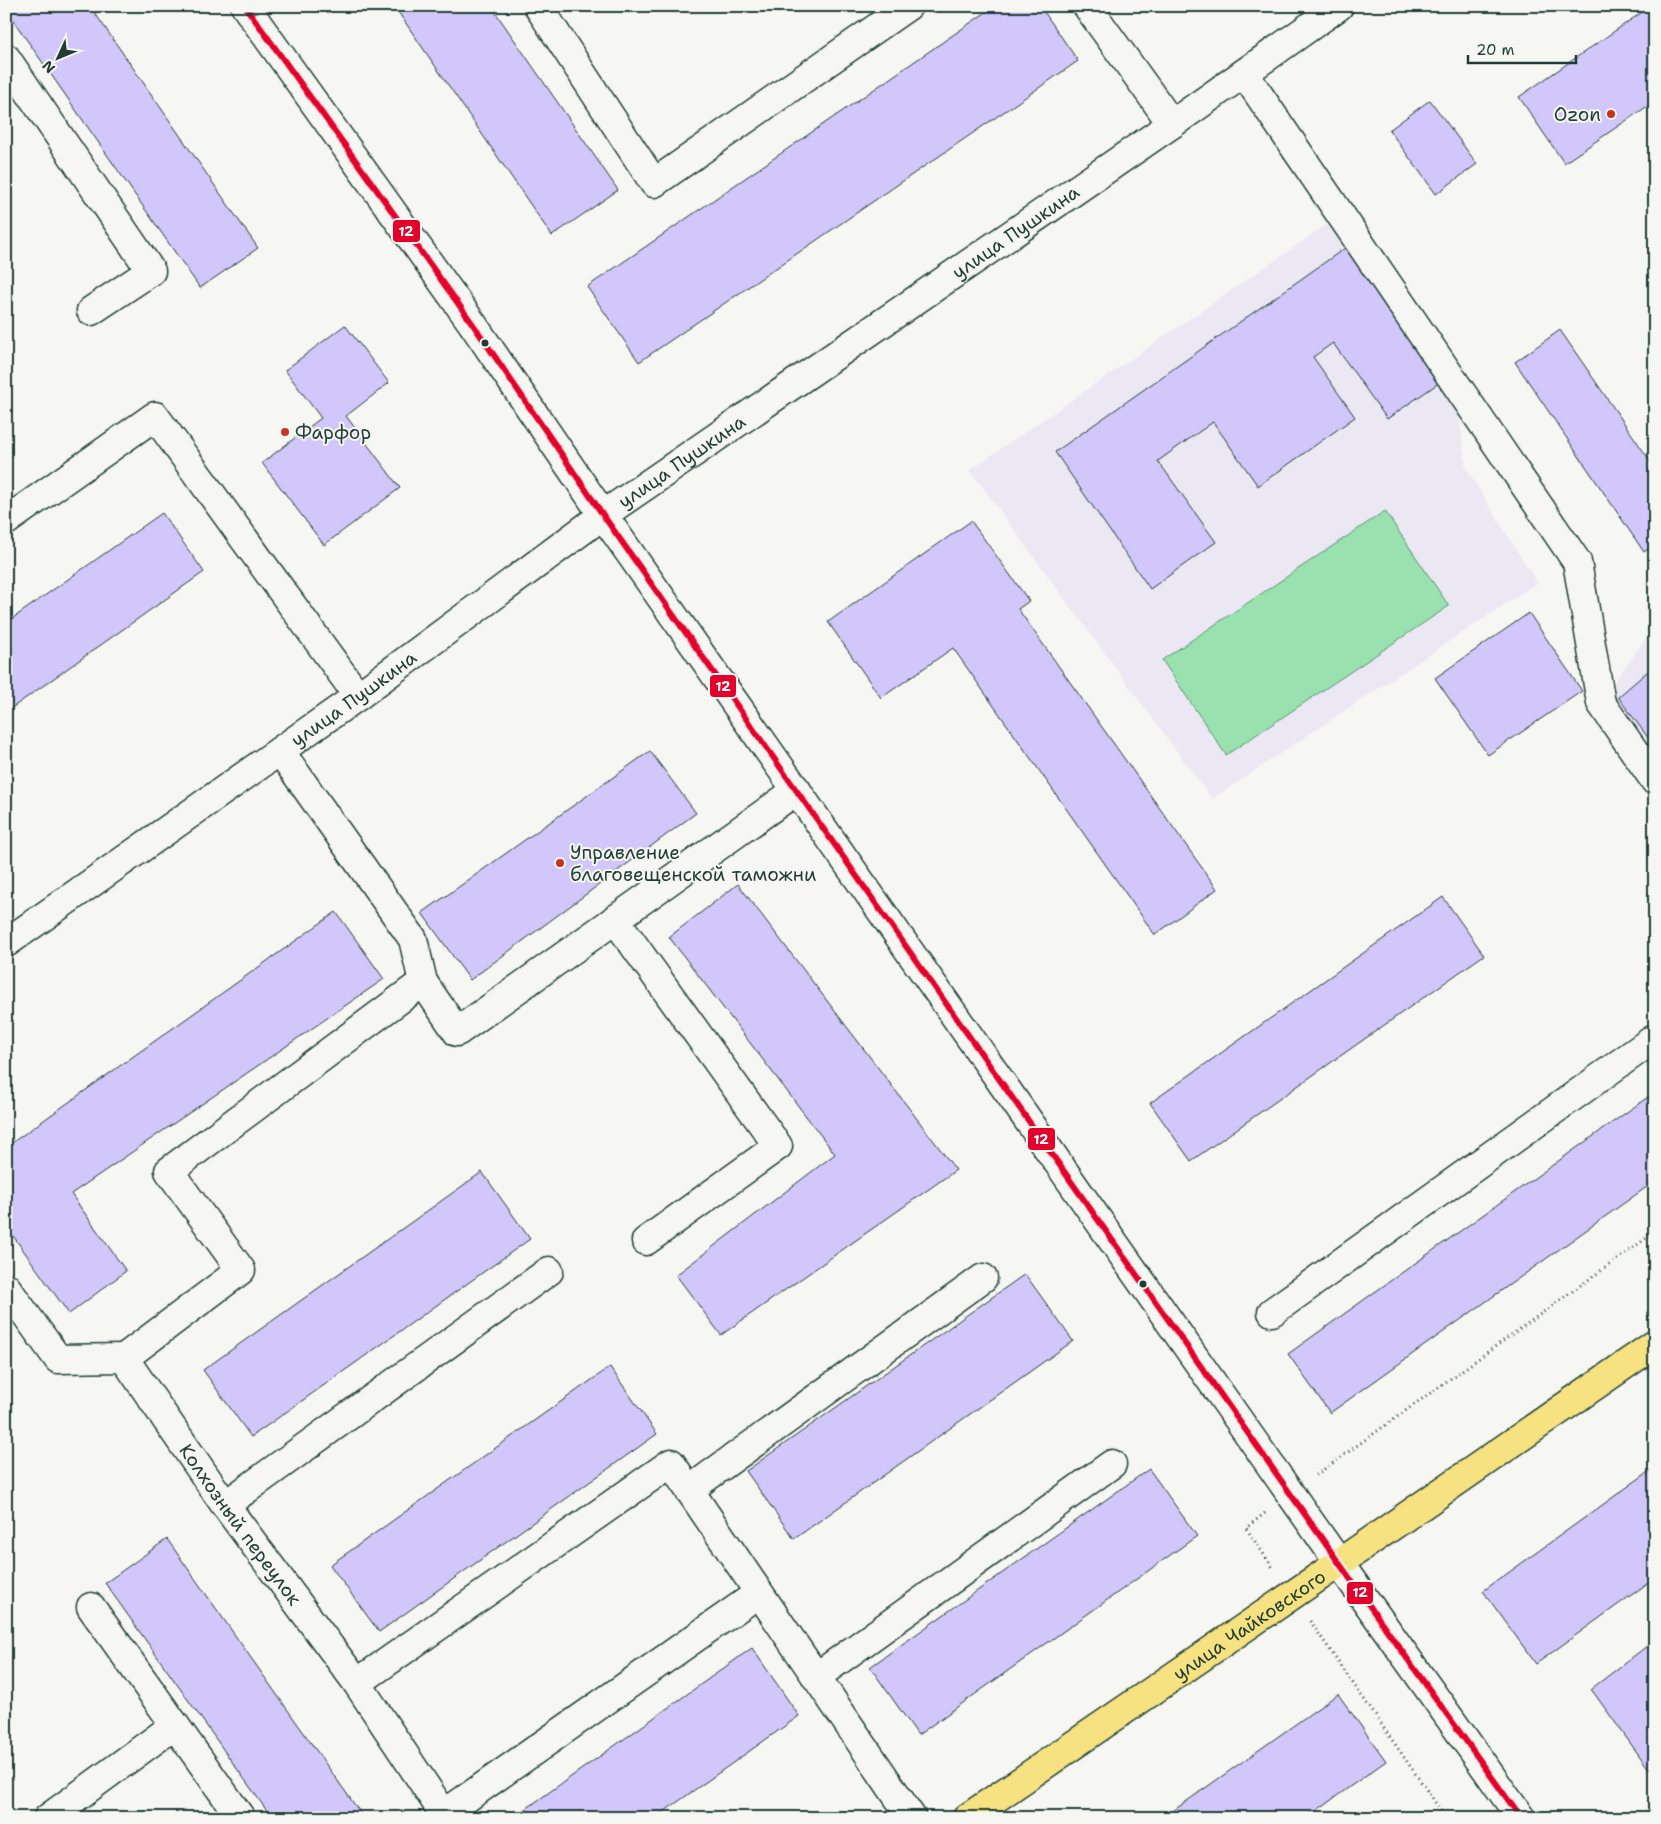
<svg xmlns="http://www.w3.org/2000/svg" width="1661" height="1824" viewBox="0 0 1661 1824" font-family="'Shantell Sans',sans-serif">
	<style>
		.built { fill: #ebe8f4 }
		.green { fill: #99e2b0; stroke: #5c9072 }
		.building { fill: #d1c7fa; stroke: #1f3d34 }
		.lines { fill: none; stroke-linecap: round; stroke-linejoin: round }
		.minor-casing { stroke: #1f3d34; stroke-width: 31 }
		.major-casing { stroke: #1f3d34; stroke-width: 31 }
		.path { stroke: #1f3d34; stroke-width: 3; stroke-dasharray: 1 4; stroke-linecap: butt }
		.minor { stroke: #f6f6f2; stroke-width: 28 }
		.major { stroke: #f6e281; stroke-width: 28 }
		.bus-1-casing { stroke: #f6f6f2; stroke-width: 10 }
		.bus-1 { stroke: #e4002b; stroke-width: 6 }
		.poi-dot { fill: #c8321e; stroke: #f6f6f2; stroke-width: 2 }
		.bus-dot { fill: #1f3d34; stroke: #f6f6f2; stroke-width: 2 }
		.labels { text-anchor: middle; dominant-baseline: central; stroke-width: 4; stroke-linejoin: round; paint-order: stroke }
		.poi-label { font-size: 19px; fill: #1f3d34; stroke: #f6f6f2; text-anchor: start }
		.street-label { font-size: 19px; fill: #1f3d34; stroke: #f6f6f2 }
		.line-badge { stroke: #f6f6f2; stroke-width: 2 }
		.badge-label { font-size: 14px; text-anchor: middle; font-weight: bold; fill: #fff }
	</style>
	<rect width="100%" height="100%" fill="#f6f6f2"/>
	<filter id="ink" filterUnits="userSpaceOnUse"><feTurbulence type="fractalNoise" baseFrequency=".02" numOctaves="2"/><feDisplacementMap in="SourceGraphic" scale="10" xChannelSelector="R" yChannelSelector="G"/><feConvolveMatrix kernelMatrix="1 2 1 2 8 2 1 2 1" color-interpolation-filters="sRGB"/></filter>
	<g filter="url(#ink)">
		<!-- built -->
		<g class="built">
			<polygon points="1341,215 1456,392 1466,468 1537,583 1212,799 970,470"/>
			<polygon points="1655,626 1655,759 1608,691"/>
		</g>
		<!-- green -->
		<polygon class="green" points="1385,511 1449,606 1226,755 1162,660"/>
		<!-- building -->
		<g class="building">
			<polygon points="6,6 90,6 258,248 200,288 6,10"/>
			<polygon points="394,6 491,6 618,190 552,236"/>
			<polygon points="995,6 1040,6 1078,61 639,362 587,287"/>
			<polygon points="1651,6 1655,6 1655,101 1564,163 1519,97"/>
			<polygon points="1430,100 1477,164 1436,194 1389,130"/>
			<polygon points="1348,246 1443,380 1387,419 1333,343 1313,357 1355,417 1258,486 1213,422 1158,461 1216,542 1150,589 1055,452"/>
			<polygon points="345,325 389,383 346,416 400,488 324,545 262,463 321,418 285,370"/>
			<polygon points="1560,330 1655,468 1655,544 1644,552 1515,362"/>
			<polygon points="162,513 204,572 6,712 6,623"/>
			<polygon points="971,521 1029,601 1018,609 1217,889 1155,935 953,648 881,698 828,622"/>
			<polygon points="1529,613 1582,691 1488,755 1435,678"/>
			<polygon points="1655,665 1655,747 1618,697"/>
			<polygon points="650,751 696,813 470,980 422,913"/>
			<polygon points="738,884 956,1170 721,1335 676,1275 835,1154 669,937"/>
			<polygon points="1443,897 1484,955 1191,1161 1150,1103"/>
			<polygon points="336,912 384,979 71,1194 126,1271 69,1314 6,1226 6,1147"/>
			<polygon points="1655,1092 1655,1181 1330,1413 1288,1354"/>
			<polygon points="482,1172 530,1239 251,1437 203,1370"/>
			<polygon points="1025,1274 1073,1341 794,1539 746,1471"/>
			<polygon points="610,1367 657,1434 379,1632 330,1565"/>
			<polygon points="1655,1467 1655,1578 1536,1664 1483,1591"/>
			<polygon points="1149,1469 1197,1536 918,1735 870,1667"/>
			<polygon points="167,1539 364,1818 272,1818 105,1583"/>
			<polygon points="1647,1646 1655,1655 1655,1764 1649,1769 1591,1689"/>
			<polygon points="752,1648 799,1716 655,1818 513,1818"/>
			<polygon points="1338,1694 1386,1761 1306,1818 1163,1818"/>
		</g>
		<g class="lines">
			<defs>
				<g id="minor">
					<polyline points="245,6 472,323 603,515 1339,1563 1521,1818"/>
					<polyline points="538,6 654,183 908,6"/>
					<polyline points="1087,6 1172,124"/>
					<polyline points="6,58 151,271 91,311"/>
					<polyline points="1244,73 1577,562 1601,703 1655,781"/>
					<polyline points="6,521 155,416 358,696"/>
					<polyline points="280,751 413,939 423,982"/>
					<polyline points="615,919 778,1146 646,1241"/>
					<path id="s1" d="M6,943L358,696L603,515L1172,124L1339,6"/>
					<path id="s2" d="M6,1287L58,1359L124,1358L225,1505L357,1683L444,1814V1818"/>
					<polyline points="1272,1312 1655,1038"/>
					<polyline points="124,1358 241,1270 169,1171 423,982 457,1032 797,790"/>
					<polyline points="689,1490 983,1278"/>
					<polyline points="225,1505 549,1271"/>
					<polyline points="91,1607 241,1818"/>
					<polyline points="816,1677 1112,1464"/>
					<polyline points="357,1683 671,1463 912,1818"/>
					<polyline points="444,1814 759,1593"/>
					<polyline points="48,1818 175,1725"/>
				</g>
				<g id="major">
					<path id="s3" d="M967,1818L1339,1563L1655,1344"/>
				</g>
			</defs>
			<!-- minor casing -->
			<use href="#minor" class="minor-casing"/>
			<!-- major casing -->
			<use href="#major" class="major-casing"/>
			<!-- path -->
			<g class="path">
				<polyline points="1316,1475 1655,1232"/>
				<polyline points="1265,1513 1246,1528 1273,1568"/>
				<polyline points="1310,1621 1446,1818"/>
			</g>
			<!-- minor -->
			<use href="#minor" class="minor"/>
			<!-- major -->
			<use href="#major" class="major"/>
			<defs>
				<polyline id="bus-1" points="245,6 472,323 603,515 1339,1563 1521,1818"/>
			</defs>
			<!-- bus-1 casing -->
			<use href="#bus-1" class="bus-1-casing"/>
			<!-- bus-1 -->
			<use href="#bus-1" class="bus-1"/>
		</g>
	</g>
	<!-- markers -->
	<g class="poi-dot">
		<circle cx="1611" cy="114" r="5"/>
		<circle cx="285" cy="432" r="5"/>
		<circle cx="560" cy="863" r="5"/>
	</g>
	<g class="bus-dot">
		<circle cx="485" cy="343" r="4.5"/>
		<circle cx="1143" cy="1284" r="4.5"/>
	</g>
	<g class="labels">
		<!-- poi labels -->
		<g class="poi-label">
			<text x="1601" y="114" text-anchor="end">Ozon</text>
			<text x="295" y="432">Фарфор</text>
			<text x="570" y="852">Управление<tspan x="570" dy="22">благовещенской таможни</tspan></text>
		</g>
		<!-- street labels -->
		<g class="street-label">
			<text stroke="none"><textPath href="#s1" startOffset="1235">улица Пушкина</textPath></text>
			<text stroke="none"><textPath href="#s1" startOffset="830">улица Пушкина</textPath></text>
			<text stroke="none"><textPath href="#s1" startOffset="425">улица Пушкина</textPath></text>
			<text stroke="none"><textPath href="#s2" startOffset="358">Колхозный переулок</textPath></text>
			<text stroke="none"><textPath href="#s3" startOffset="342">улица Чайковского</textPath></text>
		</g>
	</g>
	<g class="line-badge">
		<rect x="392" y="219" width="29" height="24" rx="5" fill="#e4002b"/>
		<rect x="709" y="674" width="28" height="24" rx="5" fill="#e4002b"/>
		<rect x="1027" y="1127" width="29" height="24" rx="5" fill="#e4002b"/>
		<rect x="1346" y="1581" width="28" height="24" rx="5" fill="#e4002b"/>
	</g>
	<g class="badge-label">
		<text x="406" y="236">12</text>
		<text x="723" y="691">12</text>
		<text x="1041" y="1144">12</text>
		<text x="1360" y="1597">12</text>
	</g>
	<!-- margin -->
	<rect width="1661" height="1824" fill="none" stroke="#f6f6f2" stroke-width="25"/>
	<rect x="12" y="12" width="1636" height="1799" fill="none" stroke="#1f3d34" stroke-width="2" filter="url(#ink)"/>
	<!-- north arrow -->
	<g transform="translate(58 58) rotate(226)" stroke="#f6f6f2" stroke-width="4" paint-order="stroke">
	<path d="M0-4L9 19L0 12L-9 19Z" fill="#1f3d34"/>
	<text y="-8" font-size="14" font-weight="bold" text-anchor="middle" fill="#1f3d34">N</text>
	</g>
	<!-- scale -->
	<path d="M1468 55v8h108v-8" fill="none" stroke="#1f3d34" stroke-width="2.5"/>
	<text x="1476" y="55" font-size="15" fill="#1f3d34" stroke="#f6f6f2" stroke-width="4" paint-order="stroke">20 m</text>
</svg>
